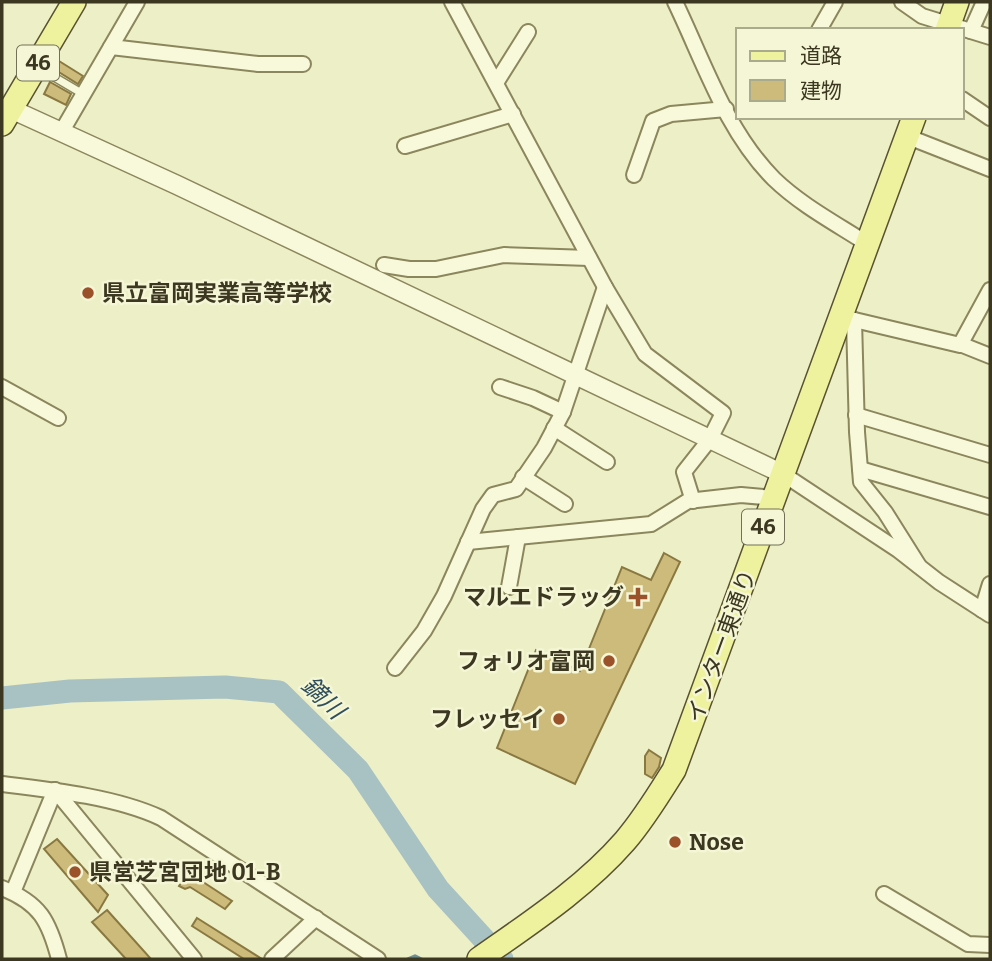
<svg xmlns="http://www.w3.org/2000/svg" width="992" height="961" viewBox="0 0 992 961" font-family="Bitter,'Noto Sans JP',serif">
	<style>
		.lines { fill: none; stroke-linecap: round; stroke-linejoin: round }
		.stream { stroke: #6e8e92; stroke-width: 3.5 }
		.river { stroke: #a8c1c3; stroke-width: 23 }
		.building { fill: #cdbb7c; stroke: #8a7841; stroke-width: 2 }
		.service-casing { stroke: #8b865c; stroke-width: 10 }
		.minor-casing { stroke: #8b865c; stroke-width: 18 }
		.tertiary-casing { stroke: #8b865c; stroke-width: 21 }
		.primary-casing { stroke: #595230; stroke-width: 26 }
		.service { stroke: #f8f9da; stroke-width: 7 }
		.minor { stroke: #f8f9da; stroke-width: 14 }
		.tertiary { stroke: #f8f9da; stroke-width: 18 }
		.primary { stroke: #eef29f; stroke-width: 23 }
		.poi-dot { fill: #9b522b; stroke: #f4f6d6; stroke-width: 2.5 }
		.labels { text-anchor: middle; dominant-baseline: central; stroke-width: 5; stroke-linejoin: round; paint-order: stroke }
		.shield { fill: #f4f6d6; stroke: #727057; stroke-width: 2 }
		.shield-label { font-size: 21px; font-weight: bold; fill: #3b3720 }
		.poi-label { font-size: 23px; font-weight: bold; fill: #3b3720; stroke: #f4f6d6; text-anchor: start }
		.street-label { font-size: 23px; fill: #3b3720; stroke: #f4f6d6 }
		.water-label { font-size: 24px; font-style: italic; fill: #2f4e5b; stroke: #f4f6d6 }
	</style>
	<rect width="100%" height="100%" fill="#edefc7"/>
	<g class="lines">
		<!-- stream -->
		<polyline class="stream" points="408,959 415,956 421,959"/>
		<!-- river -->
		<polyline class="river" points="2,698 70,691 225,687 279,692 358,770 438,889 502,959"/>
	</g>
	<!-- building -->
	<g class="building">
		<polygon points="59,61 83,76 78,84 54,69"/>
		<polygon points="50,82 71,94 66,105 44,94"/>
		<polygon points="664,553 680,562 575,784 497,748 536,650 580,671 622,567 651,580"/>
		<polygon points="649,750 661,758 659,767 652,778 645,774 645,756"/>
		<polygon points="57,839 108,895 98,912 44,849"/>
		<polygon points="187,872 197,878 232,901 225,909 190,887 185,889 179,886"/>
		<polygon points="107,910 151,959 126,959 92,922"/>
		<polygon points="197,918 262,959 244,959 192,926"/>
	</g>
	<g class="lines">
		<defs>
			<polyline id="service" points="39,68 83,94"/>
			<g id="minor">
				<polyline points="452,2 605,287 645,354 723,413 710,439 684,472 693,501"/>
				<path d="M675,2C704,62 726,131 774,179C801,205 835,223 866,243"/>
				<polyline points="902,2 922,16 990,37"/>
				<polyline points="819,30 835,2"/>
				<polyline points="971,31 984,2"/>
				<polyline points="111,47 258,64 303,64"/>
				<polyline points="496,83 528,32"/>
				<polyline points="962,99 990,118"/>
				<polyline points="62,131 137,2"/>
				<polyline points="906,136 990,169"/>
				<polyline points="405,146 513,114"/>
				<polyline points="634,175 653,121 671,114 726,109"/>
				<polyline points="384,265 409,269 436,269 504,255 589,258"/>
				<polyline points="846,318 960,345 990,290"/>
				<polyline points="854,320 857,432 861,482 885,512 919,566"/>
				<polyline points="960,344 990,356"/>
				<polyline points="2,387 58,418"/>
				<polyline points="500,387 533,398 563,412"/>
				<polyline points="856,415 990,455"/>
				<polyline points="554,428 607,462"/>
				<polyline points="860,469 990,507"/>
				<polyline points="783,474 898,550 939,582 990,615"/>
				<polyline points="523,477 565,504"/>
				<polyline points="468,542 651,524 688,501 741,495 774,498"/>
				<polyline points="509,587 518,537"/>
				<polyline points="982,610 990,584"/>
				<polyline points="395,668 424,631 444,596 483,509 493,495 516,489 544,448 563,412 605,287"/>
				<path d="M2,784C52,790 116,797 161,818L378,959"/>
				<polyline points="55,790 194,959"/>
				<path d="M2,888C40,903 49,921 59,959"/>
				<polyline points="13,892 55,790"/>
				<polyline points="884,894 968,944 990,945"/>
				<polyline points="272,959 316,918"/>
			</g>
			<polyline id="tertiary" points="11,109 177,185 783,474"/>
			<g id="primary">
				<polyline points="947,30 957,2"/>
				<polyline points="2,124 74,2"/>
				<path d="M479,959C530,923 584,888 625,841C644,819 659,794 674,770L914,117"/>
			</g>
		</defs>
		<!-- service casing -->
		<use href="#service" class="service-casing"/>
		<!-- minor casing -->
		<use href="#minor" class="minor-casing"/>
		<!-- tertiary casing -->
		<use href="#tertiary" class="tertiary-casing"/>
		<!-- primary casing -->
		<use href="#primary" class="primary-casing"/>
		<!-- service -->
		<use href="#service" class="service"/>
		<!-- minor -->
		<use href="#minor" class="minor"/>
		<!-- tertiary -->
		<use href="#tertiary" class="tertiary"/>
		<!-- primary -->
		<use href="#primary" class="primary"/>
	</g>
	<!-- markers -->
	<g class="poi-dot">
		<circle cx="88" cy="293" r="7"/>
		<path d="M634.5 586.5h7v7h7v7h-7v7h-7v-7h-7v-7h7z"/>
		<circle cx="609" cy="661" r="7"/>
		<circle cx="559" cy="719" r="7"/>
		<circle cx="675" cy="842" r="7"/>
		<circle cx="75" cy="872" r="7"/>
	</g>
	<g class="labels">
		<!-- shield labels -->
		<g class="shield">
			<rect x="17" y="45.5" width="42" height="35" rx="5"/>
			<rect x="742" y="509.5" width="42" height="35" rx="5"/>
		</g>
		<g class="shield-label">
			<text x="38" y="63">46</text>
			<text x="763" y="527">46</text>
		</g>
		<!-- poi labels -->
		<g class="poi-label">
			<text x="102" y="293">県立富岡実業高等学校</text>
			<text x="624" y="597" text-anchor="end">マルエドラッグ</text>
			<text x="595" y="661" text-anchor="end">フォリオ富岡</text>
			<text x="545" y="719" text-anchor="end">フレッセイ</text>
			<text x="689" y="842">Nose</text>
			<text x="89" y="872">県営芝宮団地 01-B</text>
		</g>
		<!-- street labels -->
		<g class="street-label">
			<text transform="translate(721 646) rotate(-70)">インター東通り</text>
		</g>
		<!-- water labels -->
		<g class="water-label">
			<text transform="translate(323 698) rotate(44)">鏑川</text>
		</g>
	</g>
	<!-- border -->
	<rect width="992" height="961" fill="none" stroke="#3b3720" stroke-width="7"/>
	<!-- legend -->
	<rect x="736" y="28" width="228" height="91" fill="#f4f6d6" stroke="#aaaa8d" stroke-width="2"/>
	<rect x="750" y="51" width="35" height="10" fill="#eef29f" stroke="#aaaa8d" stroke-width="2"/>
	<text x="800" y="63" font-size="21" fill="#3b3720">道路</text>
	<rect x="750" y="80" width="35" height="21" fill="#cdbb7c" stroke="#aaaa8d" stroke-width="2"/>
	<text x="800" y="98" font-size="21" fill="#3b3720">建物</text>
</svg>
